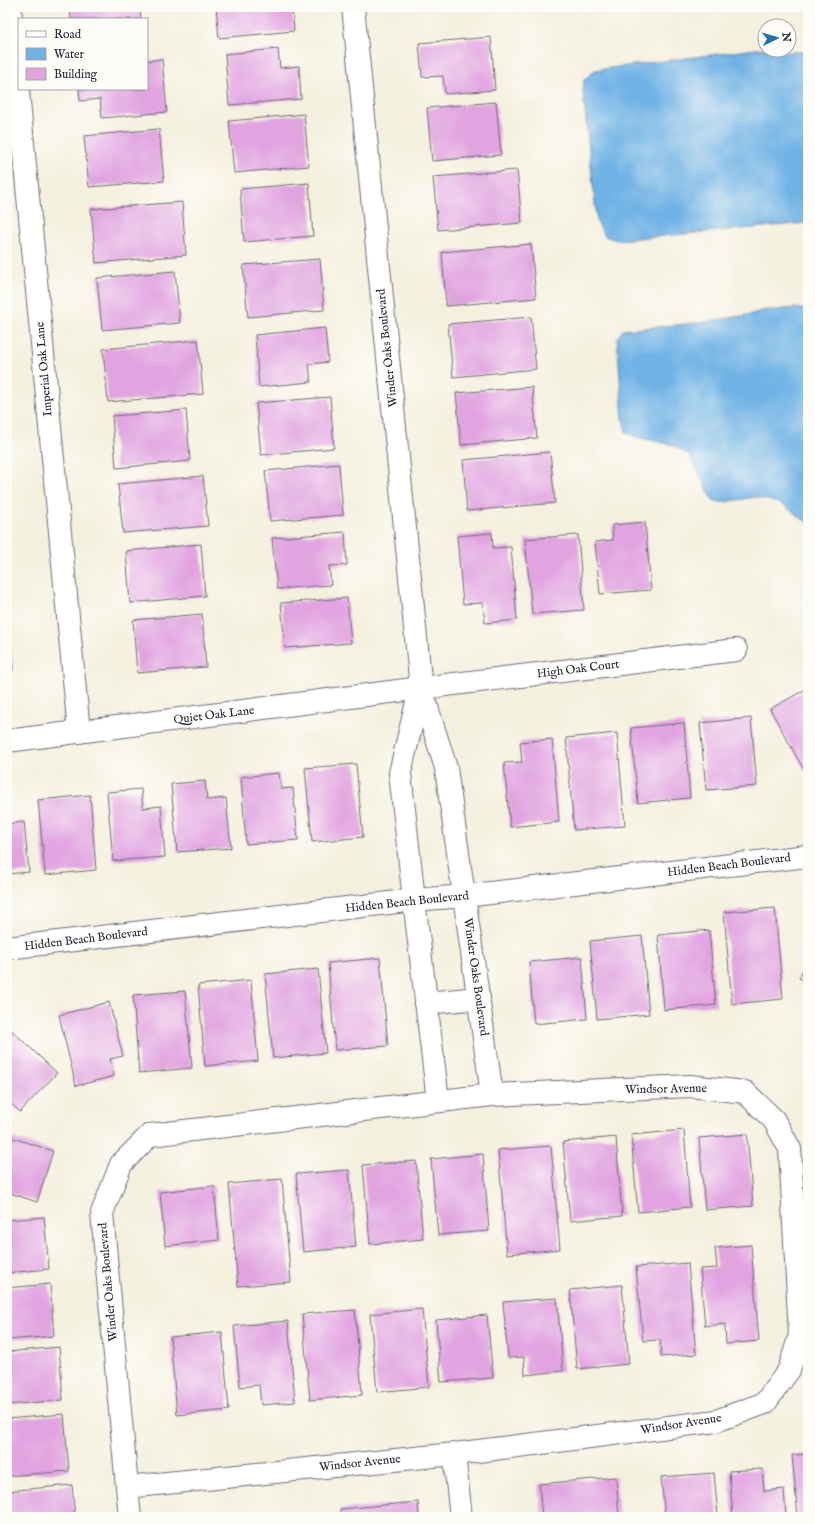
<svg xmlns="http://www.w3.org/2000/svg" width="815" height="1524" viewBox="0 0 815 1524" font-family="'IM FELL English',serif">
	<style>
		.water { fill: #70b2e5; stroke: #496a90 }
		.building { fill: #e1a4e1 }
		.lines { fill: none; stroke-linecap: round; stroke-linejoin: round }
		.minor-casing { stroke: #6c6a74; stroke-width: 24 }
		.minor { stroke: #fff; stroke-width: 22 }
		.labels { text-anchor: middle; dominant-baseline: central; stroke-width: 3.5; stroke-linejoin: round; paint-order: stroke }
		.street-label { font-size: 12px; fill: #22223b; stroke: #fdfcf7 }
	</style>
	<rect width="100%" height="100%" fill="#fdfcf7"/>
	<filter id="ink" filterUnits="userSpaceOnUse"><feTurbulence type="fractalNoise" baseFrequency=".025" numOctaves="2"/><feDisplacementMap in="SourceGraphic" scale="8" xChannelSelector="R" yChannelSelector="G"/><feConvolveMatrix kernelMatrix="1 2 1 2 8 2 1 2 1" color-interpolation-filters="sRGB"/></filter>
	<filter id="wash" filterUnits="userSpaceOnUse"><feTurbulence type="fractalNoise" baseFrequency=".012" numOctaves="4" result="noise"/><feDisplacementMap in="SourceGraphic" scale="16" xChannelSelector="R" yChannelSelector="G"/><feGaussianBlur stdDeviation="0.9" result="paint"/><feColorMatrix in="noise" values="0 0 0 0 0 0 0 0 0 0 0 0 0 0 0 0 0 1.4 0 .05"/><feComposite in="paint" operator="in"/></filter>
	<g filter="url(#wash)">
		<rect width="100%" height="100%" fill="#f4f0de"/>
		<!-- water -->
		<g class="water">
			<path d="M763,48C772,53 796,52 808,52V223L617,240L605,236L597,222L583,92L584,80L595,70Z"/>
			<polygon points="795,308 808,310 808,523 782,504 756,497 724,502 714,502 689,455 673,445 636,437 626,432 623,419 617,338 623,330 706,322 752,314 765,310 777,310"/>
		</g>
		<g id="blocks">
			<!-- building -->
			<g class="building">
				<polygon points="70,7 140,7 141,19 71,19"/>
				<polygon points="216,7 292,7 294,31 219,38"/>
				<polygon points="491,37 495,90 445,94 443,76 422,77 419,43"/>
				<polygon points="278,49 280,68 299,66 301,99 229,105 225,54"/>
				<polygon points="162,59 167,112 102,118 100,99 80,101 79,89 147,89 147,61"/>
				<polygon points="496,102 501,155 432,161 427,108"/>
				<polygon points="304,114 309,166 234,173 229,121"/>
				<polygon points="159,129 164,181 89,187 84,136"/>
				<polygon points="517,170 522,223 438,230 433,177"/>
				<polygon points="309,183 313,236 244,242 240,189"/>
				<polygon points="182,202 186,255 96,263 91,209"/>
				<polygon points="531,244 536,298 446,306 442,252"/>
				<polygon points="320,259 324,310 248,317 243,265"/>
				<polygon points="175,271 180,323 102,330 97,278"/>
				<polygon points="531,317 536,369 453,377 448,324"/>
				<polygon points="325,328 328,362 309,364 311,382 259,387 255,335"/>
				<polygon points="198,340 203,394 108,402 103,349"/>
				<polygon points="532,387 537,438 461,445 456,393"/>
				<polygon points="330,397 334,448 261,455 256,403"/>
				<polygon points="186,410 190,461 116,468 112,416"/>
				<polygon points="550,452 555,503 467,511 463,460"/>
				<polygon points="339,464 343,515 270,521 265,471"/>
				<polygon points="203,476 208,526 123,533 118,484"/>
				<polygon points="645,522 651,590 600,594 595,542 613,540 612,525"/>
				<polygon points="345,532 347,565 329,566 331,585 277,589 272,538"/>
				<polygon points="492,533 493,548 511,547 517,620 485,623 483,603 463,604 457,536"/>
				<polygon points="578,535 584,610 532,614 525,539"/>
				<polygon points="201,544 205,596 130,603 126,551"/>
				<polygon points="347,598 351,643 285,648 281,603"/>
				<polygon points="202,614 206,667 137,673 133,620"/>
				<polygon points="10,638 13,670 7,671 7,639"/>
				<polygon points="808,688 808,768 804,770 770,709"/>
				<polygon points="751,718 757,786 706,790 700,723"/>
				<polygon points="684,723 690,798 638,803 631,728"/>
				<polygon points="617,733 625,826 574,830 566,738"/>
				<polygon points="552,739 559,822 510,827 504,763 522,762 520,742"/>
				<polygon points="356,764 363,837 312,842 305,768"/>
				<polygon points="279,773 281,789 293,788 298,840 246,844 241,777"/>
				<polygon points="205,781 207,800 226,798 231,848 177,852 171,784"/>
				<polygon points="141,789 143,808 161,806 165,857 113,861 107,792"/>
				<polygon points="90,795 96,870 45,875 38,800"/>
				<polygon points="24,822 29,872 7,874 7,824"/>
				<polygon points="775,908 783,999 732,1004 724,912"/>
				<polygon points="709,930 716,1005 664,1010 658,935"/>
				<polygon points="642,936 649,1014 597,1019 590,941"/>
				<polygon points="582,957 587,1019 534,1024 529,962"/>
				<polygon points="380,958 388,1046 335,1050 328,963"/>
				<polygon points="808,960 808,982 799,978"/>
				<polygon points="318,969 326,1053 273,1058 265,974"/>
				<polygon points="251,980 258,1061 205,1066 198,985"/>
				<polygon points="185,991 192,1068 139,1073 133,995"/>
				<polygon points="109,1002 123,1056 110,1059 114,1076 76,1086 59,1015"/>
				<polygon points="7,1026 57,1073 20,1112 7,1100"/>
				<polygon points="684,1130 690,1207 638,1212 631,1135"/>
				<polygon points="747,1134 753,1206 705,1210 699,1138"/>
				<polygon points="7,1136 53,1151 37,1202 7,1192"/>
				<polygon points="616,1137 622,1216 570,1221 563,1142"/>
				<polygon points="551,1146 560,1249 507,1254 498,1150"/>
				<polygon points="483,1154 489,1231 438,1235 431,1159"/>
				<polygon points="416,1161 423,1239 370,1244 363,1165"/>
				<polygon points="349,1170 356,1247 303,1252 296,1174"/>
				<polygon points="282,1179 291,1282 238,1286 229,1184"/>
				<polygon points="214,1186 219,1240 165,1246 160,1192"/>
				<polygon points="44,1217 49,1269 7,1273 7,1220"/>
				<polygon points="751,1245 759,1341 726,1344 725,1324 705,1326 700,1269 717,1268 715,1248"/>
				<polygon points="688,1263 696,1354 661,1357 660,1340 643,1341 636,1267"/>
				<polygon points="50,1284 54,1336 7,1340 7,1288"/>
				<polygon points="622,1285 629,1364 577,1369 570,1290"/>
				<polygon points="557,1298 563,1371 525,1375 524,1357 508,1358 503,1302"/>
				<polygon points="422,1309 429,1387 377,1392 370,1314"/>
				<polygon points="355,1310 362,1395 310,1400 302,1314"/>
				<polygon points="487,1315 493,1378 441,1382 436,1320"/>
				<polygon points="288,1321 295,1402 261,1405 259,1385 240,1387 234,1326"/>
				<polygon points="222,1332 229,1410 177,1415 170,1337"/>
				<polygon points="59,1347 63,1400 7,1405 7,1352"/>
				<polygon points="64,1414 69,1471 7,1476 7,1419"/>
				<polygon points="808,1454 808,1517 798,1517 792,1455"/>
				<polygon points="762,1469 764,1491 784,1489 786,1517 733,1517 729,1471"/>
				<polygon points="714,1473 718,1517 665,1517 661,1477"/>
				<polygon points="616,1477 619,1517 542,1517 539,1484"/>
				<polygon points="72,1485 75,1517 7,1517 7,1491"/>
				<polygon points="418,1502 419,1517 341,1517 340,1509"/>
			</g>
		</g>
	</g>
	<g filter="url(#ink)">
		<use href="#blocks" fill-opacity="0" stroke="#6c6a74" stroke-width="1"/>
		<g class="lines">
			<defs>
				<g id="minor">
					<polyline points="10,7 79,732"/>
					<polyline points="353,7 421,688 446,768 492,1095"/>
					<polyline points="420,689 400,773 414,900 438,1101"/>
					<polyline points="7,741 421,688 736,650"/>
					<polyline points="7,948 414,900 464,896 808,856"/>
					<polyline points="426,1003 479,998"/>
					<polyline points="454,1454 461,1517"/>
					<polyline points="127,1487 454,1454 716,1421 765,1403 789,1370 800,1335 790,1149 774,1120 745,1092 690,1086 492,1095 150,1135 121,1164 102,1213 127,1487 130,1517"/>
				</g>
			</defs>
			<!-- minor casing -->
			<use href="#minor" class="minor-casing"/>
			<!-- minor -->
			<use href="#minor" class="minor"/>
		</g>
	</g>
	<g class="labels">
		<!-- street labels -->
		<g class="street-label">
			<text transform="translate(387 348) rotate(-96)">Winder Oaks Boulevard</text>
			<text transform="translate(44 369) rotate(-95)">Imperial Oak Lane</text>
			<text transform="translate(578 669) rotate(-7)">High Oak Court</text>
			<text transform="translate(214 715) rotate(-7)">Quiet Oak Lane</text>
			<text transform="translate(729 865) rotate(-7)">Hidden Beach Boulevard</text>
			<text transform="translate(407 902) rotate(-6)">Hidden Beach Boulevard</text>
			<text transform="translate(86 939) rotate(-7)">Hidden Beach Boulevard</text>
			<text transform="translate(476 977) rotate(82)">Winder Oaks Boulevard</text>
			<text transform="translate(666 1089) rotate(-1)">Windsor Avenue</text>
			<text transform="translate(108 1282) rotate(-95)">Winder Oaks Boulevard</text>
			<text transform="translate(681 1424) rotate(-9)">Windsor Avenue</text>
			<text transform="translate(360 1463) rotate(-6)">Windsor Avenue</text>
		</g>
	</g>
	<!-- margin -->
	<rect width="815" height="1524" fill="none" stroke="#fdfcf7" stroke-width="24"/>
	<!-- legend -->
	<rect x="18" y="18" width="130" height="72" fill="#fdfcf7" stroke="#a5a5ac"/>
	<rect x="26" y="31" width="20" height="6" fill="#ffffff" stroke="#a5a5ac"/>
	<text x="54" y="38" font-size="12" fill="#22223b">Road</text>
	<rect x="26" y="48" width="20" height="12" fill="#70b2e5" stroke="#a5a5ac"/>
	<text x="54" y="58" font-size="12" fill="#22223b">Water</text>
	<rect x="26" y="68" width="20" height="12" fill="#e1a4e1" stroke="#a5a5ac"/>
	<text x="54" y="78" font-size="12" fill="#22223b">Building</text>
	<!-- north arrow -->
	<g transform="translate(777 38) rotate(85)"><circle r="19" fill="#fdfcf7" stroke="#a5a5ac"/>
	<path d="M0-3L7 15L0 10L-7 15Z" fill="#1f6fb2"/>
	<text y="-6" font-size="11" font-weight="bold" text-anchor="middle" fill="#22223b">N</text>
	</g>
</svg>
